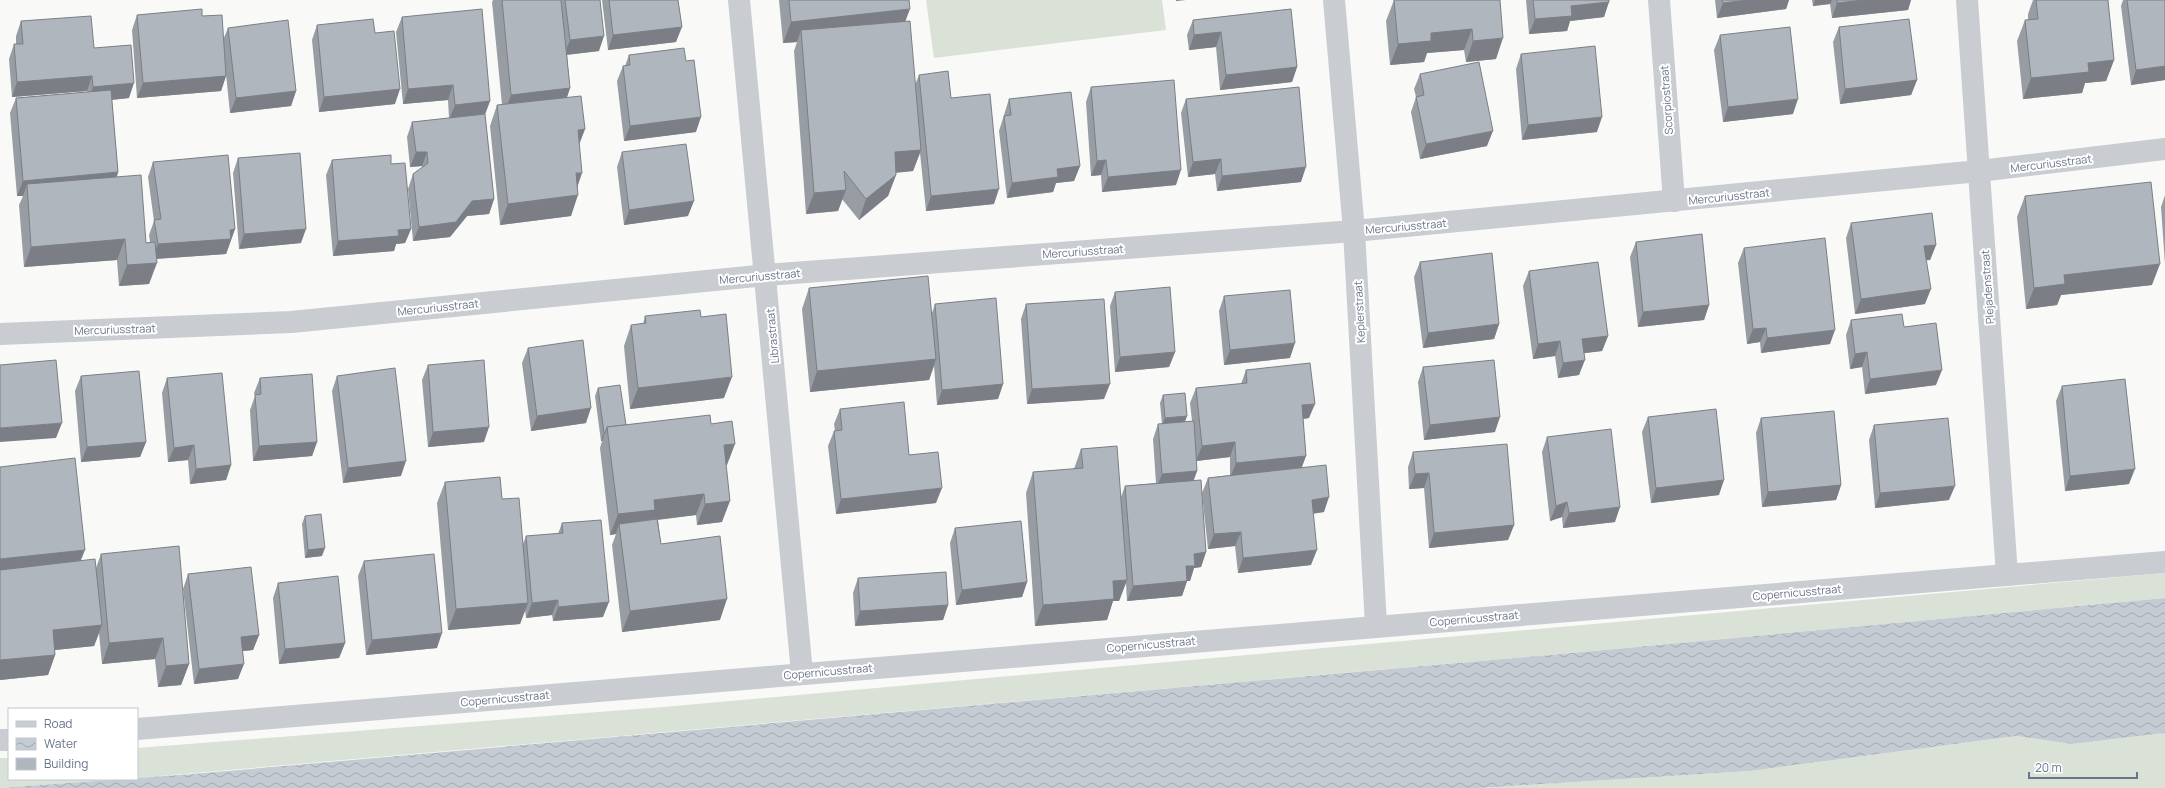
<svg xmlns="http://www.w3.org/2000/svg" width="2165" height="788" viewBox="0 0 2165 788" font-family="Manrope,sans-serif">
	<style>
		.grass { fill: #dae2d8 }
		.water { fill: url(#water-waves) }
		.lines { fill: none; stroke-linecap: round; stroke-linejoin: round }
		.minor { stroke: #c9ccd0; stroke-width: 22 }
		.wall { fill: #979da3 }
		.shaded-wall { fill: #7b7f85 }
		.building { fill: #b0b6be; stroke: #7b7f85 }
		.labels { text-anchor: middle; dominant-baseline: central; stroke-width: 4; stroke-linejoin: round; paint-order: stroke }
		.street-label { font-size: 11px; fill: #67748a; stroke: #fff }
	</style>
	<defs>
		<pattern id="water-waves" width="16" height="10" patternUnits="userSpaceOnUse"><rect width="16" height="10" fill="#c4cbd2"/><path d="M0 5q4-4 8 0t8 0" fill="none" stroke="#a3a9b0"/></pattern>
	</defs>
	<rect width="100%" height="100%" fill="#f9f9f7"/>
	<!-- grass -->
	<g class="grass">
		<polygon points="926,0 1162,0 1166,30 934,58"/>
		<polygon points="2165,573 2165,598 1550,655 137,778 137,748 663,707"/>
		<polygon points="2165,733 2165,788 1479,788 1750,771 2016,736 2072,744"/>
		<polygon points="0,758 9,758 9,779 127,779 0,788"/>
	</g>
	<!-- water -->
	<polygon class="water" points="2165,598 2165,733 2072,744 2016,736 1750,771 1479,788 0,788 192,774 1550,655"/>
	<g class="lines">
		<!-- minor -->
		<g class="minor">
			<polyline points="739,0 802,673"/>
			<polyline points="1334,0 1354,231 1376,625"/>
			<polyline points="1659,0 1674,201"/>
			<polyline points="1967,0 2007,575"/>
			<polyline points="0,334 291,322 766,275 1354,231 1979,171 2165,149"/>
			<polyline points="137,729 2165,562"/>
			<polyline points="0,740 9,740"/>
		</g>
	</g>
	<!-- wall -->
	<g class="wall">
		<polygon points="493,0 600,0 599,51 567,55 570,88 567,97 585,129 579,144 578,186 571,216 500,225 490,126 497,105 502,105 492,2"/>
		<polygon points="602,0 678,0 676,42 608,50"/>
		<polygon points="779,0 909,0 905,21 915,85 919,75 951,98 994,204 926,211 920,153 913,171 896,173 896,175 888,196 859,220 842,199 838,211 806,214 794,51 797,42 783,43"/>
		<polygon points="1394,0 1500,0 1496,59 1466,62 1464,50 1427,53 1424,62 1390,65 1386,21"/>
		<polygon points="1526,0 1609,0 1604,17 1570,21 1567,31 1529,34"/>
		<polygon points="1715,0 1789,0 1786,9 1717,18"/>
		<polygon points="1812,0 1911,0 1908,10 1832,18 1830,4 1813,6"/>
		<polygon points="2033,0 2108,0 2114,60 2106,81 2085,83 2082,93 2023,99 2017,41 2025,20 2028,20 2028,14"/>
		<polygon points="2123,0 2165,0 2165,80 2131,85 2121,6"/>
		<polygon points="1291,9 1297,67 1292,82 1220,90 1216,47 1189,50 1187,35 1193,20"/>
		<polygon points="137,15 202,16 223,40 228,28 296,91 291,106 230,113 226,74 226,76 221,91 137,98 132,30"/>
		<polygon points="402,17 490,101 485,115 494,199 489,214 467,216 450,237 413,241 408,189 413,174 422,168 422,166 410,167 407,137 412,122 449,118 448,100 403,104 396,32"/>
		<polygon points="21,21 94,48 129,98 112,100 118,172 117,177 146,243 150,242 149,235 154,221 148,177 153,162 235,229 226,254 157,259 149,284 119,286 117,260 24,267 19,205 23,196 17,196 10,113 16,98 87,92 87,91 12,97 9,59 14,44 16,44 16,36"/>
		<polygon points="317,25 375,33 395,104 319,112 312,40"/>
		<polygon points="1839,27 1917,80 1911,95 1840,104 1833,42"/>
		<polygon points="1720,35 1793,114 1723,122 1714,50"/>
		<polygon points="1521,54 1597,132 1522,140 1516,69"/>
		<polygon points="629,55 696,132 624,141 617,81 623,66 625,66"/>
		<polygon points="1420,74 1487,146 1420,159 1411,112 1416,97 1414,89"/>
		<polygon points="1091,87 1176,185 1102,192 1101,175 1091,176 1086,102"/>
		<polygon points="1009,99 1080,166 1074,181 1056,183 1053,192 1007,198 999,131"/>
		<polygon points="1186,99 1301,182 1217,191 1215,174 1188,177 1181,113"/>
		<polygon points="622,152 688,216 624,225 617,167"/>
		<polygon points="238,158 301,243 239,249 233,173"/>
		<polygon points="332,160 391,164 411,229 405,243 396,244 394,251 333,256 326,175"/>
		<polygon points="2165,195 2165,264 2161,207"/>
		<polygon points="2025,196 2152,285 2061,295 2057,305 2026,309 2017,217"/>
		<polygon points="1851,223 1936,245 1930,260 1926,260 1925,304 1855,314 1846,238"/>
		<polygon points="1636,242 1709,305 1704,320 1638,327 1630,257"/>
		<polygon points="1744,248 1830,344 1761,353 1760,342 1747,344 1738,263"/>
		<polygon points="1420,262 1499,324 1494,339 1423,348 1414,277"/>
		<polygon points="1529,271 1608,336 1602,351 1584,353 1579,375 1558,378 1555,356 1533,359 1523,286"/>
		<polygon points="809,288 932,313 935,304 1003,384 998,399 937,405 934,366 929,380 810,392 802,309"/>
		<polygon points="1115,292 1175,352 1169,367 1115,372 1110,306"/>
		<polygon points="1224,296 1290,358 1224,365 1219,311"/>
		<polygon points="1026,304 1104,399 1027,404 1021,319"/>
		<polygon points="645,316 701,317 724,398 630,409 624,346 631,325 643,324"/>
		<polygon points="1851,320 1904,327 1936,385 1865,394 1862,367 1850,369 1846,335"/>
		<polygon points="528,348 586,423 531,431 522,363"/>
		<polygon points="428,365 484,442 428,447 422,380"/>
		<polygon points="1423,367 1495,432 1424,440 1418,382"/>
		<polygon points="1246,370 1309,418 1303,419 1306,456 1302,467 1324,512 1313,514 1311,565 1238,573 1235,546 1208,549 1202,493 1208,478 1230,475 1230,457 1196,461 1197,471 1194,480 1206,552 1201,567 1194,568 1190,581 1187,581 1182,596 1127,601 1126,583 1119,601 1113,601 1107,620 1035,626 1026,493 1033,472 1074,469 1081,449 1121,497 1125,486 1156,483 1153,439 1158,424 1162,424 1160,403 1163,395 1187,416 1185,422 1192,421 1190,403 1196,388 1241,384"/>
		<polygon points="81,376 146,442 140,457 81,462 75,391"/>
		<polygon points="337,376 401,476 343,483 332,391"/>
		<polygon points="167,378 231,465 226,480 190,484 188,460 168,462 162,393"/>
		<polygon points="260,378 317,442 312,456 253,461 250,410 255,396 254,393"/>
		<polygon points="2062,386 2129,484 2065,491 2056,401"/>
		<polygon points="598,388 626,425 711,424 727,465 726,465 722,522 697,525 696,515 658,520 661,544 720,620 622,632 612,545 616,534 610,535 600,448 602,441 601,441 595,396"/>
		<polygon points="840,409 909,455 936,503 836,514 828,446 834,431 835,431 834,424"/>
		<polygon points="1648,417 1719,495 1651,503 1642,432"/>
		<polygon points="1761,418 1841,485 1836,500 1762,507 1756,433"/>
		<polygon points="1874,425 1949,500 1875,508 1869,440"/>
		<polygon points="1547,437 1615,522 1563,528 1562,517 1550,521 1542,452"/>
		<polygon points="1413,452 1514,525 1508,540 1429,548 1424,488 1409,489 1408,467"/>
		<polygon points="0,467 81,561 96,568 101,554 189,664 181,685 158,687 155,659 102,664 99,633 94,646 55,650 55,655 48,675 0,680"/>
		<polygon points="445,482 502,499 523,544 526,536 558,534 562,523 603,617 553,621 552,615 526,618 525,610 520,624 448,630 437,503"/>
		<polygon points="305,516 322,556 305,558 302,524"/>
		<polygon points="955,528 1027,582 1022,597 956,605 950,543"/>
		<polygon points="364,561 437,648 366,655 358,576"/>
		<polygon points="188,574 259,635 253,650 242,651 238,679 194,684 183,589"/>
		<polygon points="858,578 948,605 943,620 855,626 853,593"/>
		<polygon points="278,583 345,643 339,658 279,664 273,598"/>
	</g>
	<!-- shaded-wall -->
	<g class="shaded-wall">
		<polygon points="1176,0 1186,0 1176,1"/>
		<polygon points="1748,0 1789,0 1786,9 1717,18 1723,3"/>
		<polygon points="1815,0 1832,0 1830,4 1813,6"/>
		<polygon points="1864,0 1911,0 1908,10 1832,18 1837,3"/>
		<polygon points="1609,2 1604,17 1570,21 1567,31 1529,34 1535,19 1571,6"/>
		<polygon points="910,9 902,30 801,30 797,42 783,43 791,22"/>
		<polygon points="682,27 676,42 608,50 613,35"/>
		<polygon points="1472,29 1464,50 1427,53 1424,62 1390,65 1398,44 1431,33"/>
		<polygon points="1221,32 1216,47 1189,50 1194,35"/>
		<polygon points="604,36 599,51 564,55 570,40"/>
		<polygon points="1503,38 1496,59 1466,62 1473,41"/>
		<polygon points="2114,60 2106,81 2085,83 2082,93 2023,99 2031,78 2088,63"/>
		<polygon points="2165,66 2165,80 2131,85 2136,70"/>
		<polygon points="1297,67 1292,82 1220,90 1226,75"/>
		<polygon points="92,76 87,91 12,97 17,82"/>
		<polygon points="226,76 221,91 137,98 143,83"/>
		<polygon points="1917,80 1911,95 1840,104 1845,89"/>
		<polygon points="134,83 129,98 88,102 93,87"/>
		<polygon points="453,85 448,100 403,104 408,89"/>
		<polygon points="570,88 563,109 503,116 511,95"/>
		<polygon points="400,89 395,104 319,112 324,97"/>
		<polygon points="296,91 291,106 230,113 236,98"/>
		<polygon points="1798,99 1793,114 1723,122 1728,107"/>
		<polygon points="490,101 484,116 449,120 455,105"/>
		<polygon points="701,117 696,132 624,141 630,126"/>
		<polygon points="1602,117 1597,132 1522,140 1528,125"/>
		<polygon points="585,129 577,150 578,130"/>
		<polygon points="1493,131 1487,146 1420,159 1426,144"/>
		<polygon points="921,150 913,171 887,173 895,152"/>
		<polygon points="416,152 427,152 422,166 410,167"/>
		<polygon points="1221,159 1215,174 1188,177 1193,162"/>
		<polygon points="1106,160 1101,175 1091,176 1097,161"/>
		<polygon points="1080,166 1074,181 1056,183 1053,192 1007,198 1012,183 1057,169"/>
		<polygon points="1306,167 1301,182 1217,191 1222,176"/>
		<polygon points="1181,170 1176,185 1102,192 1108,177"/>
		<polygon points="118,172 113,187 27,184 23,196 17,196 23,181"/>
		<polygon points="576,173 582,173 575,194"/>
		<polygon points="896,175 888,196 859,220 866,199"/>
		<polygon points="999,189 994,204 926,211 931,196"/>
		<polygon points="846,190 838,211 806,214 814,193"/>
		<polygon points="578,195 571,216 500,225 508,204"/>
		<polygon points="494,199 489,214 467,216 450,237 413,241 419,227 472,201"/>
		<polygon points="694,201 688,216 624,225 629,210"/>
		<polygon points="235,229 226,254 152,259 158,244"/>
		<polygon points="306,229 301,243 239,249 244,234"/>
		<polygon points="411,229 405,243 396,244 394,251 333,256 338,241 398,230"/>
		<polygon points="125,239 117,260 24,267 31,247"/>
		<polygon points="1936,245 1930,260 1919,261 1924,246"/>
		<polygon points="157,263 149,284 119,286 127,265"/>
		<polygon points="2160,264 2152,285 2061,295 2057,305 2026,309 2034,288 2064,275"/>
		<polygon points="1931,289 1925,304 1855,314 1861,299"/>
		<polygon points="1709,305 1704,320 1638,327 1643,312"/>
		<polygon points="1499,324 1494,339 1423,348 1428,333"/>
		<polygon points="1766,328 1760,342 1747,344 1753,329"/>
		<polygon points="1835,330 1830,344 1761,353 1767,338"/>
		<polygon points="1608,336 1602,351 1577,354 1582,339"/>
		<polygon points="1560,341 1555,356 1533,359 1538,344"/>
		<polygon points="1295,343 1290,358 1224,365 1230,350"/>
		<polygon points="1175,352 1169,367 1115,372 1120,357"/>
		<polygon points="1867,352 1862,367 1850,369 1855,354"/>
		<polygon points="936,359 929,380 810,392 817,371"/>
		<polygon points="1585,360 1579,375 1558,378 1563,363"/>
		<polygon points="1942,370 1936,385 1865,394 1870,379"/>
		<polygon points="732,377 724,398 630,409 638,388"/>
		<polygon points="1003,384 998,399 937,405 942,390"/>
		<polygon points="1110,384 1104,399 1027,404 1032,389"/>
		<polygon points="1315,404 1309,418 1296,420 1302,405"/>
		<polygon points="591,408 586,423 531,431 537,416"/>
		<polygon points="1187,416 1184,423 1162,426 1165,418"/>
		<polygon points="1500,417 1495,432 1424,440 1430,425"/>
		<polygon points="62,423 56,438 0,442 0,428"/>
		<polygon points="489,427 484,442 428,447 433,432"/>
		<polygon points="604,433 605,433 602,441 601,441"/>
		<polygon points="146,442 140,457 81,462 87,447"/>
		<polygon points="317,442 312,456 253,461 259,446"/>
		<polygon points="1235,442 1230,457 1196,461 1202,446"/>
		<polygon points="735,444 727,465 716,466 724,445"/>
		<polygon points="194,445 188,460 168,462 174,448"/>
		<polygon points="1306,456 1300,471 1230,478 1236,463"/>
		<polygon points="406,461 401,476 343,483 348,468"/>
		<polygon points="231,465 226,480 190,484 196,469"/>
		<polygon points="2135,469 2129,484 2065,491 2070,476"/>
		<polygon points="1197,471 1191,486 1156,489 1162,474"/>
		<polygon points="1429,473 1424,488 1409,489 1415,474"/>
		<polygon points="1724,480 1719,495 1651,503 1656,488"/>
		<polygon points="1841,485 1836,500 1762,507 1768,492"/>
		<polygon points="1955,486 1949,500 1875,508 1880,493"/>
		<polygon points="942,488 936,503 836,514 841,499"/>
		<polygon points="704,494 696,515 619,524 616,534 610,535 618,514 654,500"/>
		<polygon points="1329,497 1324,512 1306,514 1312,500"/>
		<polygon points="730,501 722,522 697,525 705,504"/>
		<polygon points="1567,502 1562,517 1550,521 1556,506"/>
		<polygon points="1620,507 1615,522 1563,528 1569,513"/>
		<polygon points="1514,525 1508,540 1429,548 1434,533"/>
		<polygon points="1241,532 1235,546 1208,549 1214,534"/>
		<polygon points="325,548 322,556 305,558 308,550"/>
		<polygon points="85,550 77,570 0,579 0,559"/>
		<polygon points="1317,550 1311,565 1238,573 1243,558"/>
		<polygon points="1206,552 1201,567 1194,568 1190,581 1181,581 1186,566 1194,554"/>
		<polygon points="1127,580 1119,601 1113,601 1107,620 1035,626 1043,605 1113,581"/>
		<polygon points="1187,581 1182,596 1127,601 1133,586"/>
		<polygon points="1027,582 1022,597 956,605 962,590"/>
		<polygon points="727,599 720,620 622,632 630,611"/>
		<polygon points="558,600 552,615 526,618 532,603"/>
		<polygon points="609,602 603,617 553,621 558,607"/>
		<polygon points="528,603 520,624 448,630 456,609"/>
		<polygon points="948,605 943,620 855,626 860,611"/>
		<polygon points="102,625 94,646 45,651 53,630"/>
		<polygon points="442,633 437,648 366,655 372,640"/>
		<polygon points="259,635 253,650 235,652 241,637"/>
		<polygon points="163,638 155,659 102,664 109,643"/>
		<polygon points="345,643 339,658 279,664 285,649"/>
		<polygon points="55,655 48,675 0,680 0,660"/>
		<polygon points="189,664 181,685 158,687 166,666"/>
		<polygon points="244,664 238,679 194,684 199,669"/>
	</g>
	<!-- building -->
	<g class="building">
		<polygon points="502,0 561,0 570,88 511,95"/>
		<polygon points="565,0 600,0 604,36 570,40"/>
		<polygon points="609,0 678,0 682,27 613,35"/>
		<polygon points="789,0 909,0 910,9 791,22"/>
		<polygon points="1394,0 1500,0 1503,38 1473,41 1472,29 1431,33 1431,41 1398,44"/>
		<polygon points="1533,0 1609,0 1609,2 1571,6 1572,16 1535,19"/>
		<polygon points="1722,0 1748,0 1723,3"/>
		<polygon points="1837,0 1864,0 1837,3"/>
		<polygon points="2036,0 2108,0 2114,60 2088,63 2089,72 2031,78 2025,20 2038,19"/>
		<polygon points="2127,0 2165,0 2165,66 2136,70"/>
		<polygon points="202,9 202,16 222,15 226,76 143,83 137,15"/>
		<polygon points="482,9 490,101 455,105 453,85 408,89 402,17"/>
		<polygon points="1291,9 1297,67 1226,75 1221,32 1194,35 1193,20"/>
		<polygon points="91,16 94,48 131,45 134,83 93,87 92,76 17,82 14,44 23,44 21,21"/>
		<polygon points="373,19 375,33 394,31 400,89 324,97 317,25"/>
		<polygon points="1909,19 1917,80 1845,89 1839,27"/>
		<polygon points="288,20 296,91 236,98 228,28"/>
		<polygon points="910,21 921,150 895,152 896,175 866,199 844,171 846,190 814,193 801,30"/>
		<polygon points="1790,27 1798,99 1728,107 1720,35"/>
		<polygon points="1595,46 1602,117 1528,125 1521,54"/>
		<polygon points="684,48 686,61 694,60 701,117 630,126 623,66 630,65 629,55"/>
		<polygon points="1479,62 1493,131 1426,144 1416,97 1424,95 1420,74"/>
		<polygon points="948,71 951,98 990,94 999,189 931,196 919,75"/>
		<polygon points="1174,80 1181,170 1108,177 1106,160 1097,161 1091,87"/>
		<polygon points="1299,87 1306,167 1222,176 1221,159 1193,162 1186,99"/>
		<polygon points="111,90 118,172 23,181 16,98"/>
		<polygon points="1071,92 1080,166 1057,169 1058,177 1012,183 1004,116 1011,115 1009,99"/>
		<polygon points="581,96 585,129 578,130 582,173 576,173 578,195 508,204 497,105"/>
		<polygon points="485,114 494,199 472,201 456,222 419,227 413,174 428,163 427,152 416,152 412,122"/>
		<polygon points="686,144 694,201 629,210 622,152"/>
		<polygon points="300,153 306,229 244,234 238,158"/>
		<polygon points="228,155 235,229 230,230 231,239 158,244 154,220 161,219 153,162"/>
		<polygon points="391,155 391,164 405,163 411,229 398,230 399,236 338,241 332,160"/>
		<polygon points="141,175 146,243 155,242 157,263 127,265 125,239 31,247 27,184"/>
		<polygon points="2151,182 2160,264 2064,275 2065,284 2034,288 2025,196"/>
		<polygon points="1932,213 1936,245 1924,246 1931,289 1861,299 1851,223"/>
		<polygon points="1702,234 1709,305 1643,312 1636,242"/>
		<polygon points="1825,238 1835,330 1767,338 1766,328 1753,329 1744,248"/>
		<polygon points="1492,253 1499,324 1428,333 1420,262"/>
		<polygon points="1598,262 1608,336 1582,339 1585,360 1563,363 1560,341 1538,344 1529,271"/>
		<polygon points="928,276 936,359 817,371 809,288"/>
		<polygon points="1170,287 1175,352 1120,357 1115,292"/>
		<polygon points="1290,290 1295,343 1230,350 1224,296"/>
		<polygon points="996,298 1003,384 942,390 935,304"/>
		<polygon points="1104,299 1110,384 1032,389 1026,304"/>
		<polygon points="700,310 701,317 726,314 732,377 638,388 631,325 646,323 645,316"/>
		<polygon points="1902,314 1904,327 1936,323 1942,370 1870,379 1867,352 1855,354 1851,320"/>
		<polygon points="583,340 591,408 537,416 528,348"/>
		<polygon points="56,360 62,423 0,428 0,365"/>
		<polygon points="484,360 489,427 433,432 428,365"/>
		<polygon points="1494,360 1500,417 1430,425 1423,367"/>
		<polygon points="1310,363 1315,404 1302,405 1306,456 1236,463 1235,442 1202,446 1196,388 1247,383 1246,370"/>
		<polygon points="395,368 406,461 348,468 337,376"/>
		<polygon points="139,371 146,442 87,447 81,376"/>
		<polygon points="222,373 231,465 196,469 194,445 174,448 167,378"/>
		<polygon points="312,374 317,442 259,446 255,395 261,394 260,378"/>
		<polygon points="2125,379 2135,469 2070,476 2062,386"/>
		<polygon points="620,385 626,425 607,427 605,433 604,433 598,388"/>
		<polygon points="1185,393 1187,416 1165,418 1163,395"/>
		<polygon points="904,402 909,455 938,452 942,488 841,499 834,431 842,430 840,409"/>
		<polygon points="1716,409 1724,480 1656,488 1648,417"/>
		<polygon points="1834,411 1841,485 1768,492 1761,418"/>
		<polygon points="710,415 711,424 732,421 735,444 724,445 730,501 705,504 704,494 654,500 655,510 618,514 607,427"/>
		<polygon points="1948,418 1955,486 1880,493 1874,425"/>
		<polygon points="1194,421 1197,471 1162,474 1158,424"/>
		<polygon points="1611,429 1620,507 1569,513 1567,502 1556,506 1547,437"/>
		<polygon points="1507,444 1514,525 1434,533 1429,473 1415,474 1413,452"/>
		<polygon points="1117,446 1127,580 1113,581 1114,599 1043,605 1033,472 1083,468 1081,449"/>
		<polygon points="75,458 85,550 0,559 0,467"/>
		<polygon points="1326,465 1329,497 1312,500 1317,550 1243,558 1241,532 1214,534 1208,478"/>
		<polygon points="500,477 502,499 519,498 528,603 456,609 445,482"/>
		<polygon points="1201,480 1206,552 1194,554 1195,566 1186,566 1187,581 1133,586 1125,486"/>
		<polygon points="321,514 325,548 308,550 305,516"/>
		<polygon points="657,519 661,544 720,536 727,599 630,611 619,524"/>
		<polygon points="601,520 609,602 558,607 558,600 532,603 526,536 563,533 562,523"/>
		<polygon points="1021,521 1027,582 962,590 955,528"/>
		<polygon points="179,546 189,664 166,666 163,638 109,643 101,554"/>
		<polygon points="434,554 442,633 372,640 364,561"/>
		<polygon points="95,559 102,625 53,630 55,655 0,660 0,570"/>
		<polygon points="251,567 259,635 241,637 244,664 199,669 188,574"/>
		<polygon points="946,572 948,605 860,611 858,578"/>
		<polygon points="338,576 345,643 285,649 278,583"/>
	</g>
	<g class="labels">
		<!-- street labels -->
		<g class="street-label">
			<text transform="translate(1666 100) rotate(-94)">Scorpiostraat</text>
			<text transform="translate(2051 163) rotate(-7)">Mercuriusstraat</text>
			<text transform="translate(1729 196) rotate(-6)">Mercuriusstraat</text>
			<text transform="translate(1406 226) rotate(-5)">Mercuriusstraat</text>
			<text transform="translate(1083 251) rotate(-4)">Mercuriusstraat</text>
			<text transform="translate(760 276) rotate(-5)">Mercuriusstraat</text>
			<text transform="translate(1987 287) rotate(-94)">Plejadenstraat</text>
			<text transform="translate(438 307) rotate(-6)">Mercuriusstraat</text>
			<text transform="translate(1359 312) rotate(-93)">Keplerstraat</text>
			<text transform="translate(115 329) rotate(-2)">Mercuriusstraat</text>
			<text transform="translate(772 336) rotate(-95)">Librastraat</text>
			<text transform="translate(1797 592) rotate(-5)">Copernicusstraat</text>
			<text transform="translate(1474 618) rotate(-5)">Copernicusstraat</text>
			<text transform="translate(1151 644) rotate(-5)">Copernicusstraat</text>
			<text transform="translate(828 671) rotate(-5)">Copernicusstraat</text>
			<text transform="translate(505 698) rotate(-5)">Copernicusstraat</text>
		</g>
	</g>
	<!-- legend -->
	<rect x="8" y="708" width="130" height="72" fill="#ffffff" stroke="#c2c7d0"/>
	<rect x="16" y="721" width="20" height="6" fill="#c9ccd0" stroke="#c2c7d0"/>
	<text x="44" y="728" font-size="12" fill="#67748a">Road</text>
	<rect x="16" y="738" width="20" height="12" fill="url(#water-waves)" stroke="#c2c7d0"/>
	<text x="44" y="748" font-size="12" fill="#67748a">Water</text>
	<rect x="16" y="758" width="20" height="12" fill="#b0b6be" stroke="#c2c7d0"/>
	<text x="44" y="768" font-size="12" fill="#67748a">Building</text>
	<!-- scale -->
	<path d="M2029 772v6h108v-6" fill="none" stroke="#67748a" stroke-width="2"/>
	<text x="2035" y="772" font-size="12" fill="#67748a" stroke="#ffffff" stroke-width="3" paint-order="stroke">20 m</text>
</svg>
